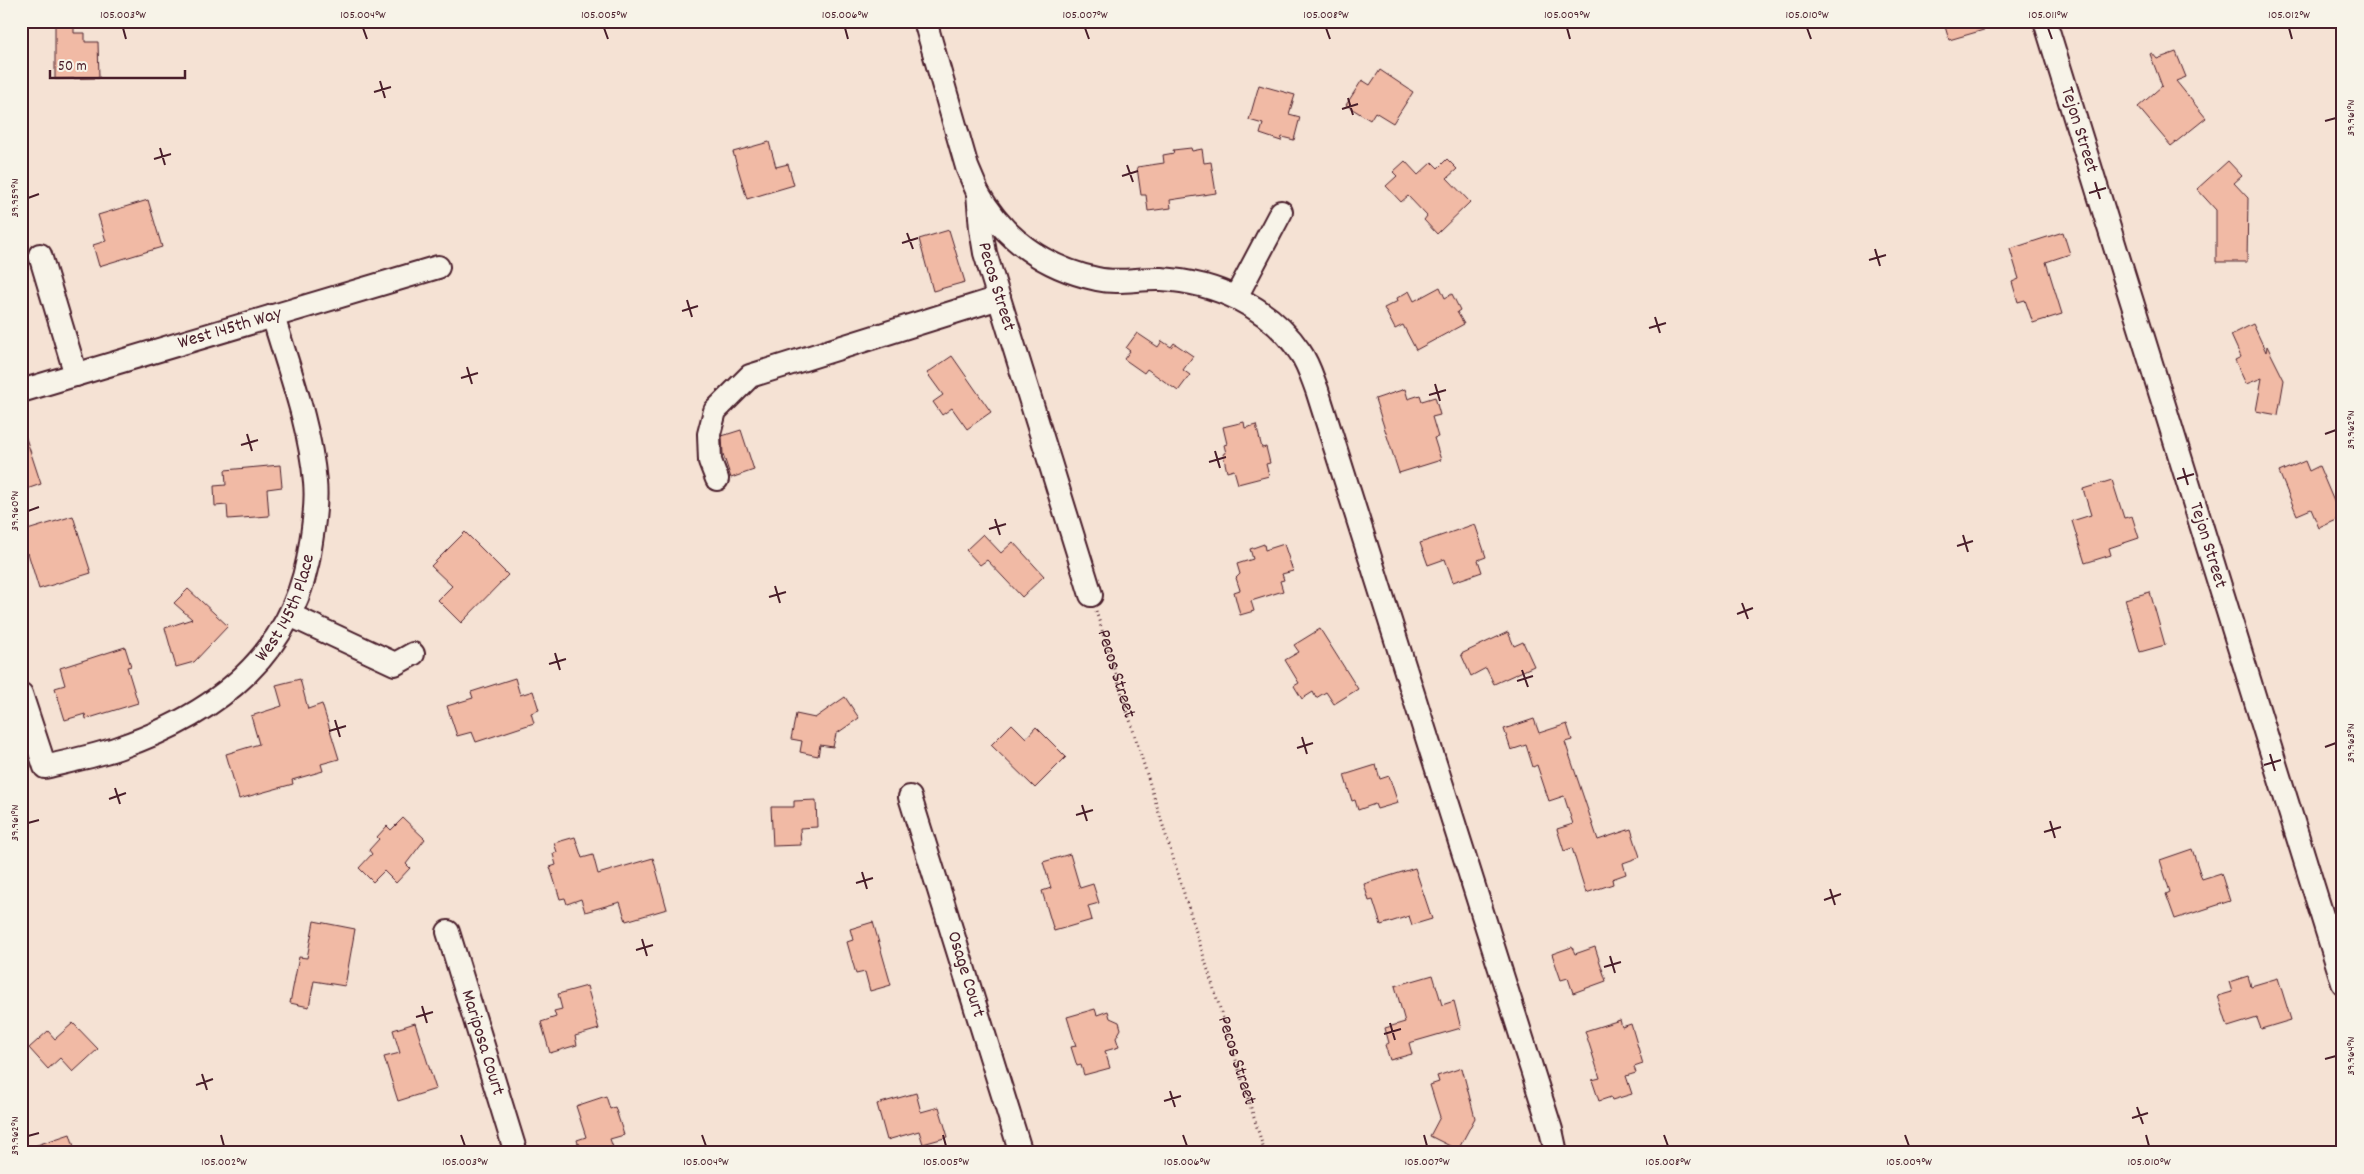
<svg xmlns="http://www.w3.org/2000/svg" width="2364" height="1174" viewBox="0 0 2364 1174" font-family="Dekko,sans-serif">
	<style>
		.green { fill: #ade2a4; stroke: #7c8068 }
		.building { fill: #f1baa5; stroke: #4a1f2b }
		.lines { fill: none; stroke-linecap: round; stroke-linejoin: round }
		.minor-casing { stroke: #4a1f2b; stroke-width: 26 }
		.path { stroke: #4a1f2b; stroke-width: 3; stroke-dasharray: 1 4; stroke-linecap: butt }
		.minor { stroke: #f7f3e8; stroke-width: 22 }
		.ticks { fill: none; stroke: #4a1f2b; stroke-width: 2 }
		.labels { text-anchor: middle; dominant-baseline: central; stroke-width: 4.5; stroke-linejoin: round; paint-order: stroke }
		.street-label { font-size: 19px; fill: #4a1f2b; stroke: #f7f3e8 }
		.neatline { fill: none; stroke: #4a1f2b; stroke-width: 2 }
		.ticks-label { font-size: 12px; text-anchor: middle; fill: #4a1f2b }
	</style>
	<rect width="100%" height="100%" fill="#f5e2d4"/>
	<filter id="ink" filterUnits="userSpaceOnUse"><feTurbulence type="fractalNoise" baseFrequency=".02" numOctaves="2"/><feDisplacementMap in="SourceGraphic" scale="10" xChannelSelector="R" yChannelSelector="G"/><feConvolveMatrix kernelMatrix="1 2 1 2 8 2 1 2 1" color-interpolation-filters="sRGB"/></filter>
	<g filter="url(#ink)">
		<!-- green -->
		<polygon class="green" points="21,837 28,865 21,884"/>
		<!-- building -->
		<g class="building">
			<polygon points="1952,21 2000,21 2001,25 1949,40 1944,23"/>
			<polygon points="55,25 74,25 74,33 85,33 85,42 98,42 99,78 55,79"/>
			<polygon points="2176,52 2186,77 2176,81 2206,118 2171,146 2138,107 2162,86 2150,54 2152,53 2157,59"/>
			<polygon points="1380,70 1413,92 1393,123 1375,112 1370,120 1346,105 1362,80 1370,85"/>
			<polygon points="1259,85 1295,95 1289,114 1300,117 1294,140 1282,137 1281,141 1260,134 1263,124 1249,120"/>
			<polygon points="769,142 776,167 788,164 794,185 747,199 733,152"/>
			<polygon points="1191,148 1192,151 1202,149 1204,163 1211,162 1216,193 1170,200 1171,208 1148,211 1146,195 1141,195 1137,167 1164,163 1163,155 1174,153 1173,150"/>
			<polygon points="1447,159 1457,169 1447,178 1470,202 1437,234 1424,220 1427,216 1408,196 1401,202 1386,186 1397,176 1393,172 1405,161 1418,175 1432,162 1438,168"/>
			<polygon points="2228,161 2242,176 2234,183 2248,198 2247,262 2216,262 2216,210 2197,189"/>
			<polygon points="148,200 162,247 99,266 93,245 106,241 98,215"/>
			<polygon points="949,230 965,282 933,291 919,239"/>
			<polygon points="2063,232 2070,254 2046,262 2062,314 2033,323 2025,300 2018,302 2012,282 2019,279 2010,249"/>
			<polygon points="1440,287 1445,298 1452,294 1460,310 1457,312 1464,324 1416,350 1403,325 1395,329 1384,308 1398,301 1397,298 1409,291 1414,301"/>
			<polygon points="2253,324 2266,352 2267,346 2284,380 2278,415 2256,411 2262,378 2246,384 2235,360 2241,357 2231,335"/>
			<polygon points="1137,333 1158,347 1162,341 1171,347 1174,343 1193,356 1183,370 1190,375 1178,391 1147,369 1144,373 1124,359 1130,351 1126,348"/>
			<polygon points="952,356 991,412 967,429 952,408 942,415 933,402 943,395 927,373"/>
			<polygon points="1405,389 1408,399 1420,395 1422,401 1435,397 1440,415 1432,417 1438,437 1434,438 1441,460 1399,473 1375,399"/>
			<polygon points="1244,422 1245,428 1256,425 1262,448 1266,447 1270,463 1266,464 1269,476 1238,484 1234,470 1227,472 1223,454 1226,453 1224,445 1227,444 1223,427"/>
			<polygon points="741,430 754,470 731,478 723,454 722,436"/>
			<polygon points="24,432 41,484 21,491 21,433"/>
			<polygon points="2305,461 2309,471 2319,466 2341,518 2319,528 2311,509 2297,515 2279,472"/>
			<polygon points="280,465 282,487 267,489 269,516 228,519 227,505 215,506 214,486 226,485 225,470"/>
			<polygon points="2112,480 2124,518 2132,516 2139,538 2109,548 2111,555 2085,563 2072,521 2091,515 2083,489"/>
			<polygon points="73,516 91,573 39,589 28,553 21,555 21,532"/>
			<polygon points="1475,524 1486,557 1478,560 1482,572 1453,582 1445,559 1428,565 1420,543"/>
			<polygon points="465,532 508,575 461,623 438,600 452,586 431,566"/>
			<polygon points="983,534 1001,553 1013,542 1044,576 1022,597 987,560 980,565 966,550"/>
			<polygon points="1264,544 1265,550 1284,544 1293,571 1282,574 1284,580 1280,581 1283,591 1251,601 1254,611 1240,615 1234,592 1240,590 1236,578 1240,574 1237,564 1253,559 1250,549"/>
			<polygon points="188,589 228,626 194,662 176,667 165,628 192,619 174,603"/>
			<polygon points="2150,592 2165,645 2140,652 2125,599"/>
			<polygon points="1320,629 1358,689 1334,704 1326,692 1316,698 1313,692 1302,699 1294,686 1299,683 1285,660 1299,652 1294,645"/>
			<polygon points="1508,632 1514,646 1523,642 1534,666 1494,684 1486,668 1471,676 1461,654"/>
			<polygon points="125,647 131,666 127,667 138,703 86,719 85,714 65,720 55,688 65,685 60,668"/>
			<polygon points="515,678 520,695 533,691 539,710 531,713 534,723 476,742 472,732 457,736 447,706 473,698 471,692"/>
			<polygon points="300,679 308,709 322,704 339,759 321,764 323,771 292,780 293,784 239,799 226,754 259,744 251,716 282,706 276,685"/>
			<polygon points="845,697 859,718 836,734 833,747 820,745 818,756 800,752 802,741 791,739 796,714 815,718"/>
			<polygon points="1534,719 1539,733 1567,724 1572,740 1565,742 1598,840 1631,829 1640,857 1623,863 1626,874 1612,879 1613,884 1586,893 1572,848 1564,851 1557,829 1573,824 1564,796 1549,801 1537,765 1533,767 1526,745 1511,750 1504,729"/>
			<polygon points="1012,724 1026,738 1036,727 1066,757 1035,788 991,745"/>
			<polygon points="1376,765 1380,779 1389,776 1398,803 1377,809 1375,804 1358,810 1355,800 1352,801 1344,775"/>
			<polygon points="816,800 817,827 800,828 801,845 773,846 771,807 794,807 794,801"/>
			<polygon points="403,818 425,839 406,864 410,868 396,883 384,871 373,882 359,868 372,854 369,850 379,839 377,837 387,826 391,830"/>
			<polygon points="575,837 582,858 593,855 598,874 653,858 667,909 626,921 620,902 585,912 581,899 567,904 565,898 560,899 550,867 556,865 553,854 557,852 554,843"/>
			<polygon points="2192,849 2202,879 2221,873 2230,901 2175,919 2166,894 2170,892 2160,860"/>
			<polygon points="1070,854 1080,888 1093,884 1099,903 1088,906 1092,920 1054,931 1042,891 1051,888 1043,862"/>
			<polygon points="1415,868 1432,919 1412,925 1409,916 1381,925 1373,900 1369,901 1364,884"/>
			<polygon points="314,921 355,929 345,986 314,981 309,1007 290,1003 299,957 307,958"/>
			<polygon points="873,922 891,985 870,991 865,972 856,974 847,942 853,940 850,929"/>
			<polygon points="1572,947 1575,954 1595,947 1606,981 1573,993 1568,978 1561,980 1552,954"/>
			<polygon points="1433,975 1442,1005 1454,1001 1461,1028 1409,1043 1412,1054 1390,1060 1385,1045 1389,1043 1385,1028 1405,1022 1395,986"/>
			<polygon points="2248,976 2251,986 2278,978 2291,1020 2261,1029 2257,1018 2228,1027 2218,996 2232,992 2229,982"/>
			<polygon points="587,986 599,1029 575,1036 577,1045 550,1053 541,1022 556,1017 554,1011 562,1009 558,994"/>
			<polygon points="1095,1009 1097,1015 1108,1011 1110,1018 1119,1022 1121,1029 1116,1038 1119,1047 1105,1051 1110,1068 1084,1075 1081,1065 1077,1066 1071,1047 1076,1046 1067,1017"/>
			<polygon points="1620,1020 1622,1027 1631,1024 1643,1064 1634,1067 1636,1073 1626,1076 1632,1094 1612,1100 1611,1097 1599,1101 1592,1080 1600,1078 1585,1031"/>
			<polygon points="73,1023 98,1049 73,1072 60,1058 48,1069 29,1048 48,1031 55,1039"/>
			<polygon points="415,1023 436,1089 398,1101 384,1057 400,1053 393,1030"/>
			<polygon points="1462,1068 1475,1118 1458,1150 1430,1136 1440,1117 1430,1085 1439,1082 1437,1076"/>
			<polygon points="916,1093 921,1112 939,1107 948,1137 923,1144 919,1131 887,1140 877,1104"/>
			<polygon points="606,1096 610,1109 615,1107 624,1135 610,1139 615,1153 581,1153 577,1140 586,1137 576,1106"/>
			<polygon points="70,1134 76,1153 22,1153 22,1150"/>
		</g>
		<g class="lines">
			<defs>
				<g id="minor">
					<path id="s2" d="M925,21L967,167L978,193L981,229L985,253L1091,595"/>
					<path id="s3" d="M2045,21L2343,983"/>
					<path d="M978,193C1004,239 1045,268 1097,279C1118,284 1140,278 1161,279C1215,282 1269,306 1300,352C1308,363 1312,377 1317,390L1551,1130L1556,1153"/>
					<polyline points="40,255 76,375"/>
					<polyline points="1236,297 1281,212"/>
					<path id="s4" d="M21,391L438,267"/>
					<polyline points="717,479 710,461 709,434 715,411 750,376 999,298"/>
					<polyline points="290,615 395,664 413,654"/>
					<path id="s5" d="M21,694L45,767C69,761 95,756 118,748C218,714 297,652 311,542C314,523 317,501 315,482C310,425 289,370 273,316"/>
					<path id="s6" d="M910,797L1021,1153"/>
					<path id="s7" d="M448,932L516,1153"/>
				</g>
			</defs>
			<!-- minor casing -->
			<use href="#minor" class="minor-casing"/>
			<!-- path -->
			<path class="path" id="s1" d="M1096,611L1265,1153"/>
			<!-- minor -->
			<use href="#minor" class="minor"/>
		</g>
	</g>
	<!-- ticks -->
	<path class="ticks" d="M123,28L126,39M363,28L367,39M604,28L608,39M845,28L848,39M1085,28L1089,39M1326,28L1330,39M1567,28L1570,39M1807,28L1811,39M2048,28L2052,39M2289,28L2292,39M380,81L385,98M374,92L391,87M1348,98L1353,115M1342,109L1358,104M2325,121L2336,118M160,148L165,165M154,159L171,154M1127,165L1133,182M1122,176L1138,171M2095,182L2100,199M2089,193L2106,188M28,198L39,194M907,233L913,249M902,243L918,238M1875,249L1880,266M1869,260L1886,255M687,300L692,317M682,311L698,306M1655,317L1660,333M1649,328L1666,323M467,367L472,384M461,378L478,373M1435,384L1440,401M1429,395L1446,390M247,434L252,451M2325,434L2336,430M241,445L258,440M1215,451L1220,468M1209,462L1226,457M2183,468L2188,485M2177,479L2194,474M28,511L39,507M995,519L1000,535M989,529L1006,524M1963,535L1968,552M1957,546L1973,541M775,586L780,603M769,597L786,592M1742,603L1748,619M1737,614L1753,608M555,653L560,670M549,664L566,659M1522,670L1528,687M1517,681L1533,676M335,720L340,737M329,731L346,726M1302,737L1307,754M2325,747L2336,743M1297,748L1313,743M2270,754L2275,771M2264,765L2281,760M115,788L120,804M109,799L126,793M1082,805L1087,821M1076,815L1093,810M2050,821L2055,838M28,823L39,820M2044,832L2061,827M862,872L867,889M856,883L873,878M1830,889L1835,905M1824,900L1841,894M642,939L647,956M636,950L653,945M1610,956L1615,973M1604,967L1621,962M422,1006L427,1023M416,1017L433,1012M1390,1023L1395,1040M1384,1034L1401,1029M2325,1059L2336,1056M202,1074L207,1090M196,1085L213,1079M1170,1091L1175,1107M1164,1101L1181,1096M2137,1107L2143,1124M2132,1118L2148,1113M221,1135L224,1146M461,1135L465,1146M702,1135L706,1146M943,1135L946,1146M1183,1135L1187,1146M1424,1135L1427,1146M1664,1135L1668,1146M1905,1135L1909,1146M2146,1135L2149,1146M28,1136L39,1133"/>
	<g class="labels">
		<!-- street labels -->
		<g class="street-label">
			<text stroke="none"><textPath href="#s3" startOffset="114">Tejon Street</textPath></text>
			<text stroke="none"><textPath href="#s2" startOffset="276">Pecos Street</textPath></text>
			<text stroke="none"><textPath href="#s4" startOffset="218">West 145th Way</textPath></text>
			<text stroke="none"><textPath href="#s3" startOffset="549">Tejon Street</textPath></text>
			<text stroke="none"><textPath href="#s5" startOffset="380">West 145th Place</textPath></text>
			<text stroke="none"><textPath href="#s1" startOffset="66">Pecos Street</textPath></text>
			<text stroke="none"><textPath href="#s6" startOffset="186">Osage Court</textPath></text>
			<text stroke="none"><textPath href="#s7" startOffset="116">Mariposa Court</textPath></text>
			<text stroke="none"><textPath href="#s1" startOffset="471">Pecos Street</textPath></text>
		</g>
	</g>
	<!-- margin -->
	<rect width="2364" height="1174" fill="none" stroke="#f7f3e8" stroke-width="55"/>
	<!-- scale -->
	<path d="M50 70v8h135v-8" fill="none" stroke="#4a1f2b" stroke-width="2.5"/>
	<text x="58" y="70" font-size="15" fill="#4a1f2b" stroke="#f7f3e8" stroke-width="4" paint-order="stroke">50 m</text>
	<rect x="28" y="28" width="2308" height="1118" class="neatline"/>
	<g class="ticks-label">
		<text x="123" y="18">105.003°W</text>
		<text x="363" y="18">105.004°W</text>
		<text x="604" y="18">105.005°W</text>
		<text x="845" y="18">105.006°W</text>
		<text x="1085" y="18">105.007°W</text>
		<text x="1326" y="18">105.008°W</text>
		<text x="1567" y="18">105.009°W</text>
		<text x="1807" y="18">105.010°W</text>
		<text x="2048" y="18">105.011°W</text>
		<text x="2289" y="18">105.012°W</text>
		<text transform="translate(2350 118) rotate(-90)" y="4">39.961°N</text>
		<text transform="translate(14 198) rotate(-90)" y="4">39.959°N</text>
		<text transform="translate(2350 430) rotate(-90)" y="4">39.962°N</text>
		<text transform="translate(14 511) rotate(-90)" y="4">39.960°N</text>
		<text transform="translate(2350 743) rotate(-90)" y="4">39.963°N</text>
		<text transform="translate(14 823) rotate(-90)" y="4">39.961°N</text>
		<text transform="translate(2350 1056) rotate(-90)" y="4">39.964°N</text>
		<text transform="translate(14 1136) rotate(-90)" y="4">39.962°N</text>
		<text x="224" y="1165">105.002°W</text>
		<text x="465" y="1165">105.003°W</text>
		<text x="706" y="1165">105.004°W</text>
		<text x="946" y="1165">105.005°W</text>
		<text x="1187" y="1165">105.006°W</text>
		<text x="1427" y="1165">105.007°W</text>
		<text x="1668" y="1165">105.008°W</text>
		<text x="1909" y="1165">105.009°W</text>
		<text x="2149" y="1165">105.010°W</text>
	</g>
</svg>
